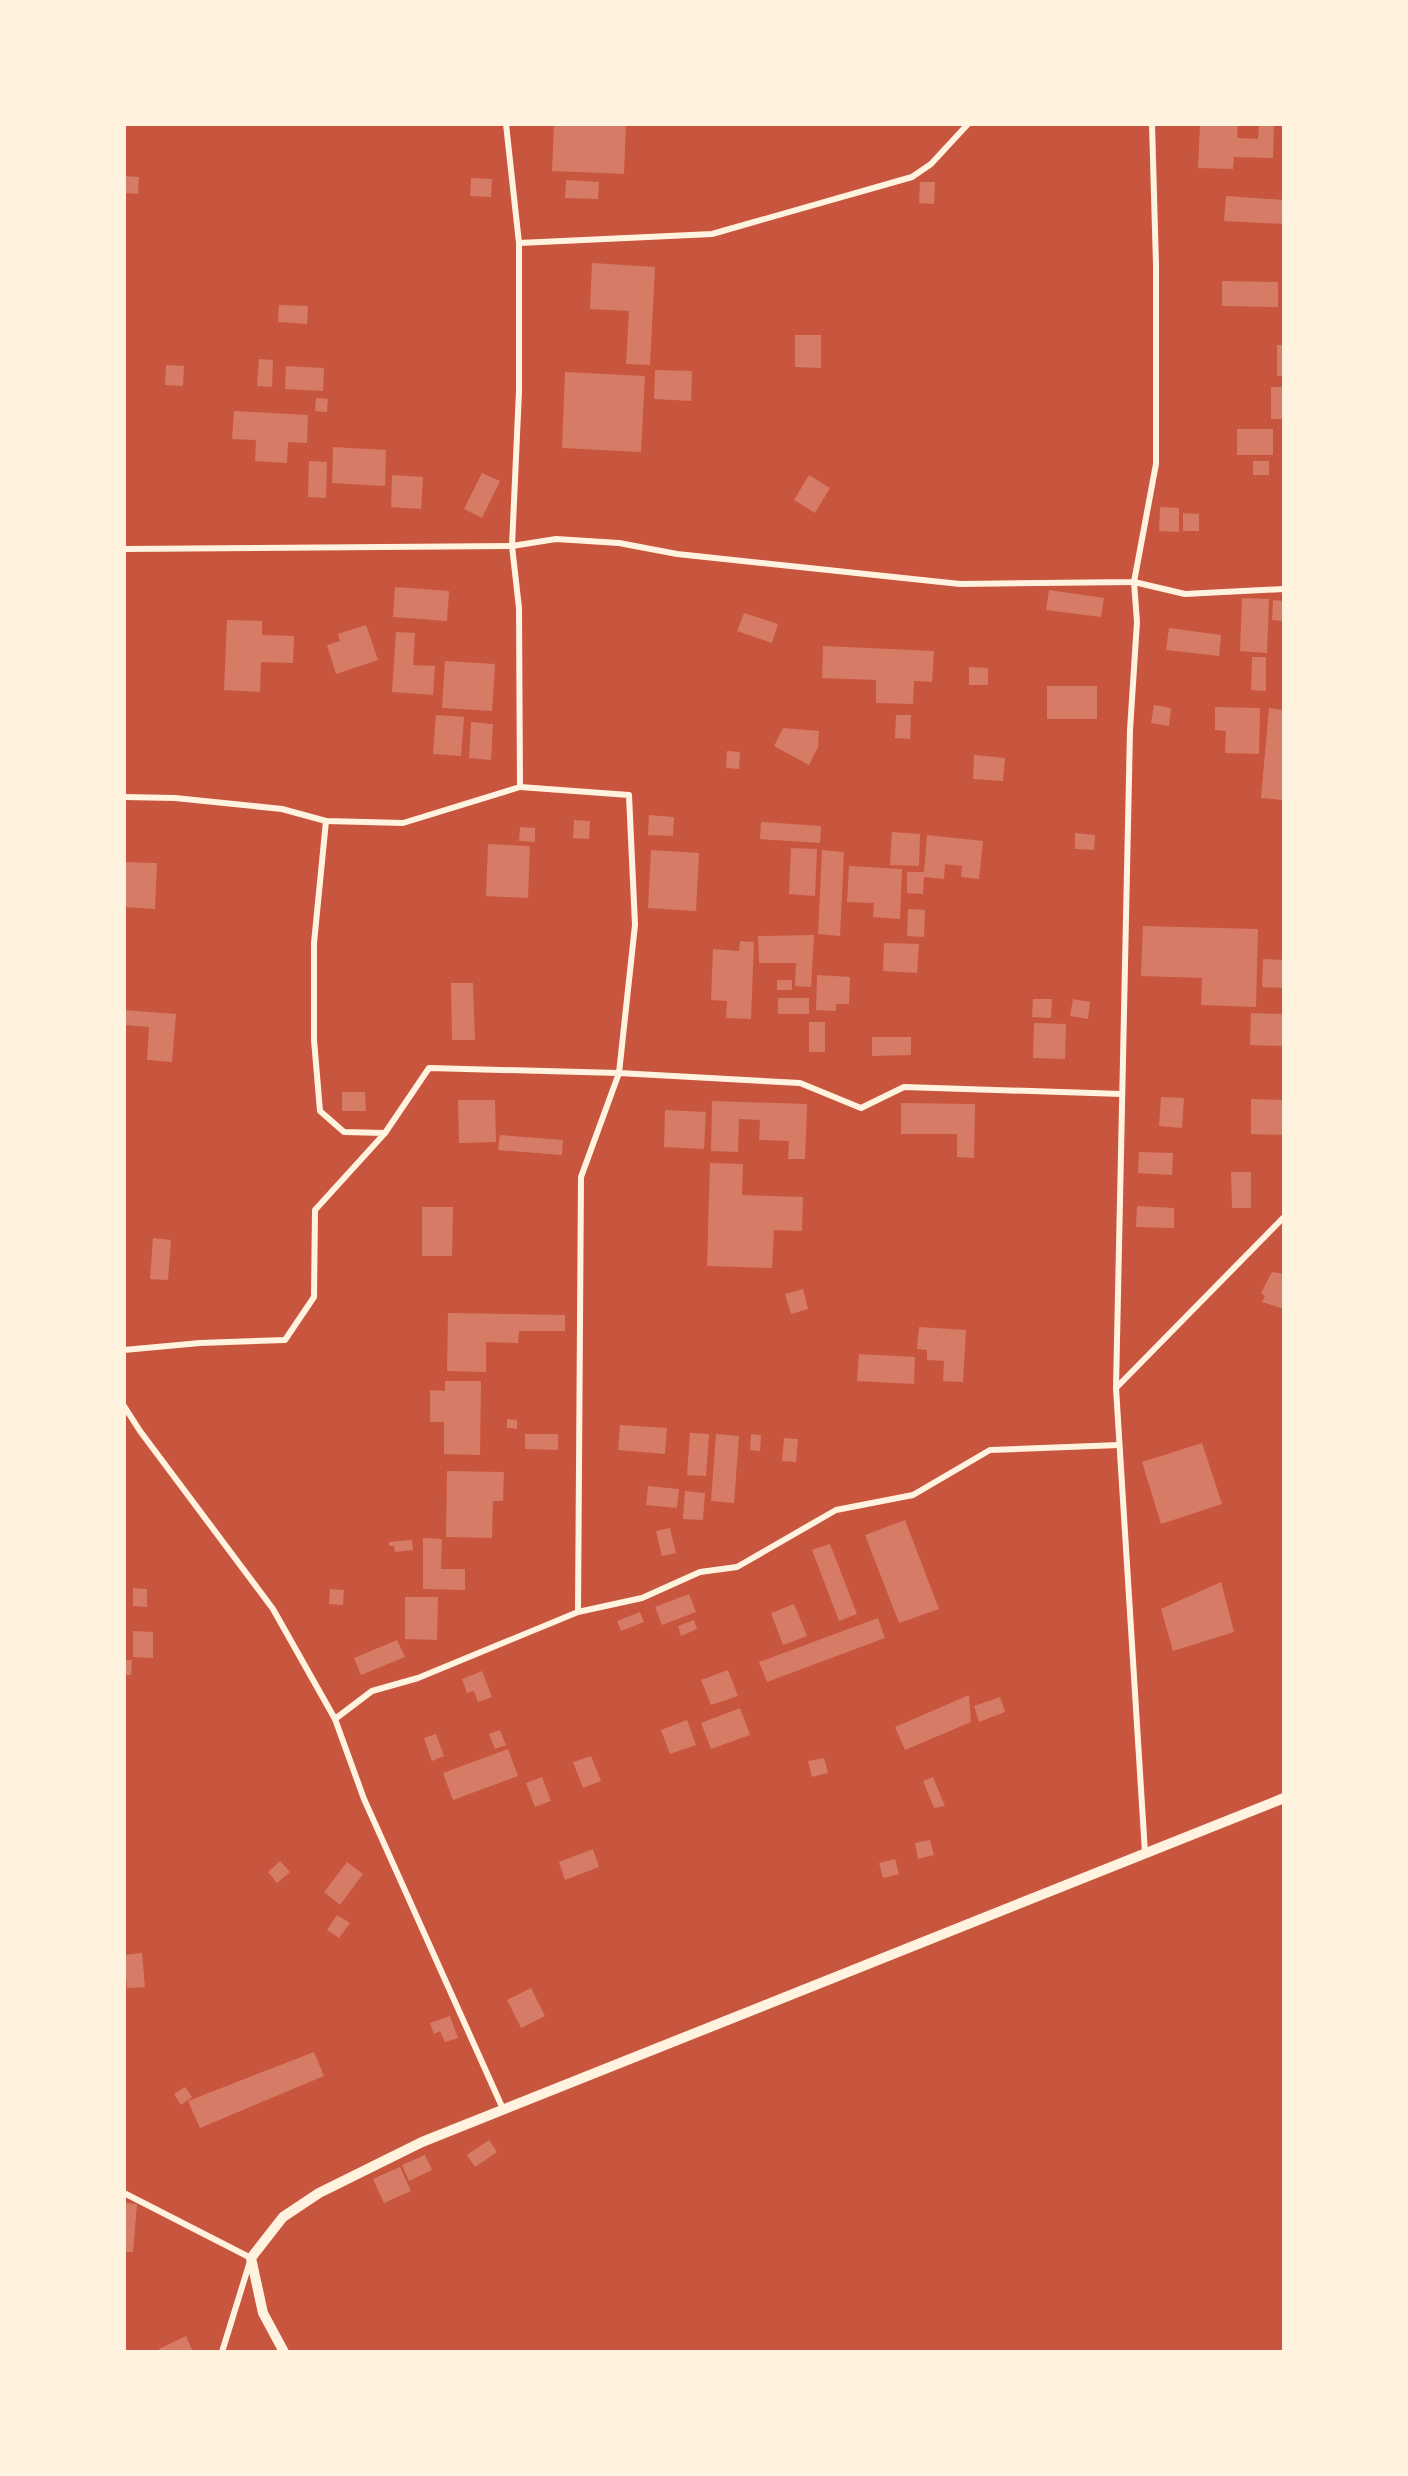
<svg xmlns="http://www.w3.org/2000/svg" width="1408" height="2476" viewBox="0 0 1408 2476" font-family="Cabin,sans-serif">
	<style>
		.building { fill: #d67c66 }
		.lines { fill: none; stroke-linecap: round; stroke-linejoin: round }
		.minor { stroke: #fff3e0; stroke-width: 6 }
		.tertiary { stroke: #fff3e0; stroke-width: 10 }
	</style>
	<rect width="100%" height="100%" fill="#c8553d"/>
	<!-- building -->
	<g class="building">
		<polygon points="554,124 626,124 624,174 552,171"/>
		<polygon points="1200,124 1238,124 1237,138 1258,139 1259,124 1274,124 1273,158 1234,157 1233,169 1198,168"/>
		<polygon points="124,176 139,177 138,194 124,193"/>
		<polygon points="471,178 492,179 491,197 470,196"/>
		<polygon points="566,180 599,182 598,199 565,198"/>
		<polygon points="920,182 935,182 934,204 919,203"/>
		<polygon points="1226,196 1284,200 1284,224 1224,221"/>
		<polygon points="592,263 655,267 650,365 626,364 629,311 590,309"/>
		<polygon points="1222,281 1278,282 1278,307 1222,306"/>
		<polygon points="279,305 308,306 307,324 278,322"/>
		<polygon points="795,335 821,335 821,368 795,367"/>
		<rect x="1277" y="345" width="7" height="31"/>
		<polygon points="259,359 273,360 272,387 257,386"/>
		<polygon points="166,365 184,366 183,386 165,385"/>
		<polygon points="286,366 324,368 323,391 285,389"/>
		<polygon points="655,370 692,371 691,401 654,399"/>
		<polygon points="565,372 645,376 641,452 562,448"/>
		<rect x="1271" y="387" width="13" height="32"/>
		<polygon points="316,398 328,399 327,412 315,411"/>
		<polygon points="234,411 308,415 307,443 288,442 287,463 255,461 256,440 232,439"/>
		<rect x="1237" y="429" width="36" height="26"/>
		<polygon points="333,447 386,450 385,486 332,483"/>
		<polygon points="309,461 327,462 326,498 308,497"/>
		<rect x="1253" y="461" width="16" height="14"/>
		<polygon points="482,473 500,481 482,518 464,509"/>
		<polygon points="392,475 423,477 421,509 391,507"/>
		<polygon points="809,475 830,488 815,513 794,500"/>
		<polygon points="1160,507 1179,508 1179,532 1159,531"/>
		<polygon points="1183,513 1199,514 1199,531 1183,531"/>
		<polygon points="395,587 449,591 447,621 393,617"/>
		<polygon points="1049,590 1104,598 1101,617 1046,610"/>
		<polygon points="1242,598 1269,599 1267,653 1240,651"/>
		<polygon points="1273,600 1284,601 1284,621 1272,620"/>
		<polygon points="744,613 778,624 772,643 737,631"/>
		<polygon points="227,620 262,621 262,635 294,636 293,663 261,662 260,692 224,690"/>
		<polygon points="366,625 378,660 336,674 327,645 340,641 338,634"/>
		<polygon points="1169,628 1221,635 1219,656 1166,650"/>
		<polygon points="396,632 415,633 413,665 435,666 433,695 392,692"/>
		<polygon points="823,646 934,651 932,682 914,681 913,704 876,703 876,680 822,678"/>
		<polygon points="1252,657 1266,657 1266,691 1251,690"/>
		<polygon points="445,661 495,664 492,711 442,708"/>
		<polygon points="969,667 988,668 988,685 969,685"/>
		<rect x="1047" y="686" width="50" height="33"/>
		<polygon points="1154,705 1171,708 1169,726 1151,723"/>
		<polygon points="1215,707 1260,708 1259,754 1225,753 1226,731 1215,730"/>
		<polygon points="1269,708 1284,710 1282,800 1261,798"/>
		<polygon points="436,715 464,717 461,756 433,754"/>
		<polygon points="896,715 911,715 910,739 895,738"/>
		<polygon points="471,722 493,724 491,760 469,758"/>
		<polygon points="783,728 819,731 818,747 809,765 774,746"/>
		<polygon points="727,751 740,752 739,769 726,768"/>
		<polygon points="974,755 1005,758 1003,781 973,779"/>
		<polygon points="649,815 674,817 673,836 648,835"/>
		<polygon points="574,820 590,821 589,839 573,838"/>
		<polygon points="761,822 821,826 820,843 760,839"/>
		<polygon points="520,827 535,828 535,842 519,841"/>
		<polygon points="892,832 920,834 919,866 890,865"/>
		<polygon points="1075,833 1095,835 1094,850 1075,849"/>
		<polygon points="927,835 983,841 979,879 961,877 962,866 945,864 944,879 924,877 923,894 907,893 907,872 924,872"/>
		<polygon points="488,844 530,846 528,898 486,896"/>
		<polygon points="791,848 817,849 815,896 789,894"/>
		<polygon points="651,850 699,853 696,911 648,908"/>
		<polygon points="822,850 844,852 840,936 818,934"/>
		<polygon points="124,862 157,863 155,909 124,907"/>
		<polygon points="849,866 902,869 900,919 873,917 874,903 847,902"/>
		<polygon points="908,909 925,910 924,937 907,936"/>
		<polygon points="1143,926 1258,929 1256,1007 1201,1005 1202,978 1141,976"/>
		<polygon points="814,935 811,987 795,986 796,963 759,963 758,936"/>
		<polygon points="740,941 754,942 751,1019 726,1018 727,1001 711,1000 713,949 739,951"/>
		<polygon points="884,943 919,944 917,973 883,971"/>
		<polygon points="1263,959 1284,960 1284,988 1262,987"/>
		<polygon points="817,975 850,977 849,1004 836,1004 836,1011 816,1010"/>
		<rect x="777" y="980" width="15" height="10"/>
		<polygon points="451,983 473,983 475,1040 452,1040"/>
		<rect x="778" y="998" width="31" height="16"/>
		<polygon points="1033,999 1052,999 1051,1018 1032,1017"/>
		<polygon points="1073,999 1090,1002 1088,1019 1070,1016"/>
		<polygon points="124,1010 176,1014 172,1062 147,1060 149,1027 124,1025"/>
		<polygon points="1251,1013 1284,1014 1284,1046 1250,1045"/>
		<rect x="809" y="1022" width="16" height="30"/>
		<polygon points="1034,1023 1066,1024 1065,1059 1033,1058"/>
		<polygon points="872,1037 911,1037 911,1055 872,1056"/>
		<polygon points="342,1092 365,1092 366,1111 342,1111"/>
		<polygon points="1161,1097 1184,1098 1182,1128 1159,1126"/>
		<polygon points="1251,1099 1284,1100 1284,1135 1251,1134"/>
		<polygon points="458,1100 495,1100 496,1142 459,1143"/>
		<polygon points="712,1101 807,1104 805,1159 788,1159 789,1141 759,1140 760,1120 739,1119 738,1152 711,1151"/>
		<polygon points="901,1103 975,1104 974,1158 957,1157 957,1134 901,1134"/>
		<polygon points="665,1110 706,1112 704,1149 664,1147"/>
		<polygon points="500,1135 563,1140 562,1155 498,1150"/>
		<polygon points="1139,1152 1173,1153 1172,1175 1138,1173"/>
		<polygon points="710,1163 743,1164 742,1195 803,1197 802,1231 774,1230 772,1268 707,1266"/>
		<polygon points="1231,1172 1251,1172 1251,1208 1232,1208"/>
		<polygon points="1137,1206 1174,1208 1174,1228 1136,1227"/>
		<polygon points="422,1207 453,1207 452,1256 422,1256"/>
		<polygon points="153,1238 171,1240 168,1280 150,1279"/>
		<polygon points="1272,1272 1284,1274 1284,1309 1262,1302 1265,1296 1261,1293"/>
		<polygon points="803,1289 808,1309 791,1314 785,1294"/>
		<polygon points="448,1313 565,1315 565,1331 519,1331 518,1343 486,1342 486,1372 447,1371"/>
		<polygon points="919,1327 966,1330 963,1382 943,1381 944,1361 927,1360 927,1350 917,1349"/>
		<polygon points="859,1354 915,1357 914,1384 857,1381"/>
		<polygon points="445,1381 481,1381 480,1455 444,1454 444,1422 430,1422 430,1390 445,1391"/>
		<polygon points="507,1419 517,1420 517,1429 507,1428"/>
		<polygon points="620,1425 667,1428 665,1454 618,1450"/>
		<polygon points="690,1433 709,1434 706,1476 687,1475"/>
		<polygon points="525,1434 558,1434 558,1450 525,1449"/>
		<polygon points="716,1434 739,1436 734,1503 711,1501"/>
		<polygon points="751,1434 761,1435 760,1451 750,1450"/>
		<polygon points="784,1438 798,1439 796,1462 782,1461"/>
		<polygon points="1202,1443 1222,1504 1161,1524 1142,1462"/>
		<polygon points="447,1471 504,1472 503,1501 493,1501 492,1538 446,1537"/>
		<polygon points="648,1486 679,1489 677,1508 646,1505"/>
		<polygon points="685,1491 705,1493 703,1520 683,1519"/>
		<polygon points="905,1520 939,1609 899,1623 865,1535"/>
		<polygon points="670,1528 676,1553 662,1556 656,1531"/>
		<polygon points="423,1538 442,1539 441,1569 465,1569 465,1590 423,1589"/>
		<polygon points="412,1540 413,1550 395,1552 394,1546 389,1546 389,1542"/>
		<polygon points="830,1544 857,1614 839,1621 812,1550"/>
		<polygon points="1221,1582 1234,1632 1173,1651 1161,1609"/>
		<polygon points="133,1588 147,1589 147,1607 133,1606"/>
		<polygon points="330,1589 344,1590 343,1605 329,1604"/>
		<polygon points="689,1594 696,1612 662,1625 655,1607"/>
		<polygon points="405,1597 438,1597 437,1640 405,1639"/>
		<polygon points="794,1604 807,1636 783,1645 771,1613"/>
		<polygon points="640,1612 644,1622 621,1631 617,1621"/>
		<polygon points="878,1618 885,1638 767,1682 759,1662"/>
		<polygon points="694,1620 697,1629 681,1636 678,1626"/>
		<polygon points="133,1631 153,1632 153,1658 133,1657"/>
		<polygon points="397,1640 405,1657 361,1675 354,1658"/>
		<polygon points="124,1660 132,1660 131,1675 124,1675"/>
		<polygon points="728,1670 738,1696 711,1705 701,1680"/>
		<polygon points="482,1671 492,1697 478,1702 474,1691 467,1693 462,1679"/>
		<polygon points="969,1695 971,1722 905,1750 895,1727"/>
		<polygon points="1000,1697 1005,1712 979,1722 974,1706"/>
		<polygon points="740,1708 750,1735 711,1749 701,1723"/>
		<polygon points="687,1720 696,1745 670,1754 661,1730"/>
		<polygon points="500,1730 506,1745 495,1749 489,1734"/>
		<polygon points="436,1734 444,1756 432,1761 424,1738"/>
		<polygon points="508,1749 518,1776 453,1800 443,1773"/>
		<polygon points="591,1756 601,1781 583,1788 573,1762"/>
		<polygon points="824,1758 828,1773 812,1777 808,1761"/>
		<polygon points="542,1777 551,1801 535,1807 526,1783"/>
		<polygon points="933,1777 945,1806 934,1808 923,1781"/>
		<polygon points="930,1840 934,1855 918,1859 915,1843"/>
		<polygon points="593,1849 599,1867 565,1880 559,1862"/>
		<polygon points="895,1859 899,1874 883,1878 879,1863"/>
		<polygon points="280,1861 290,1872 277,1883 268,1872"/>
		<polygon points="347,1862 363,1874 340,1905 324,1892"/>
		<polygon points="337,1915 350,1923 339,1938 327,1930"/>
		<polygon points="142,1953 145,1987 127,1988 124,1955"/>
		<polygon points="531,1988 545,2016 521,2028 507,2000"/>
		<polygon points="450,2016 458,2038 445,2042 440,2031 434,2034 430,2023"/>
		<polygon points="314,2052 324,2076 200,2128 188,2101"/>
		<polygon points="185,2087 192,2097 181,2105 174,2094"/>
		<polygon points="489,2140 497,2152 475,2167 467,2155"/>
		<polygon points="425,2155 432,2170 409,2181 402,2165"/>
		<polygon points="400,2167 411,2191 384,2203 373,2179"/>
		<polygon points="124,2203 137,2204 133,2252 124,2252"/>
		<polygon points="186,2336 193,2352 160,2352 159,2349"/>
	</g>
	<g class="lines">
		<!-- minor -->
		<g class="minor">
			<polyline points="506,124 519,243 519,391 512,546 519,608 520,787 629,795 635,925 619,1073 800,1083 861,1108 904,1087 1122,1094"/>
			<polyline points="519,243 712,234 912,177 931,164 968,124"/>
			<polyline points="124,549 512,546 556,539 619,543 677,554 960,584 1134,582 1156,464 1156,265 1152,124"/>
			<polyline points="124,797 175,798 282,809 326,821 403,823 520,787"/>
			<polyline points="385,1133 429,1068 619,1073 581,1177 578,1612"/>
			<polyline points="124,1350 200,1343 285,1340 314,1297 315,1210 385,1133 344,1132 320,1111 314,1040 314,943 326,821"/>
			<polyline points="1116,1388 1284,1217"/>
			<polyline points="124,1406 140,1431 273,1609 335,1719 364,1799 503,2109"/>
			<polyline points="335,1719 372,1691 418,1678 578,1612 642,1598 700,1572 737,1567 836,1510 913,1495 990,1450 1119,1445"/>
			<polyline points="1145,1853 1116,1388 1130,730 1137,622 1134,582 1185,594 1284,589"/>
			<polyline points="124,2193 251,2258 222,2352"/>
		</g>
		<!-- tertiary -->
		<polyline class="tertiary" points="284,2352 263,2313 251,2258 283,2217 319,2193 422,2142 1284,1798"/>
	</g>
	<!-- border -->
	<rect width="1408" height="2476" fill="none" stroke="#fff3e0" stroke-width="252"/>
</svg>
